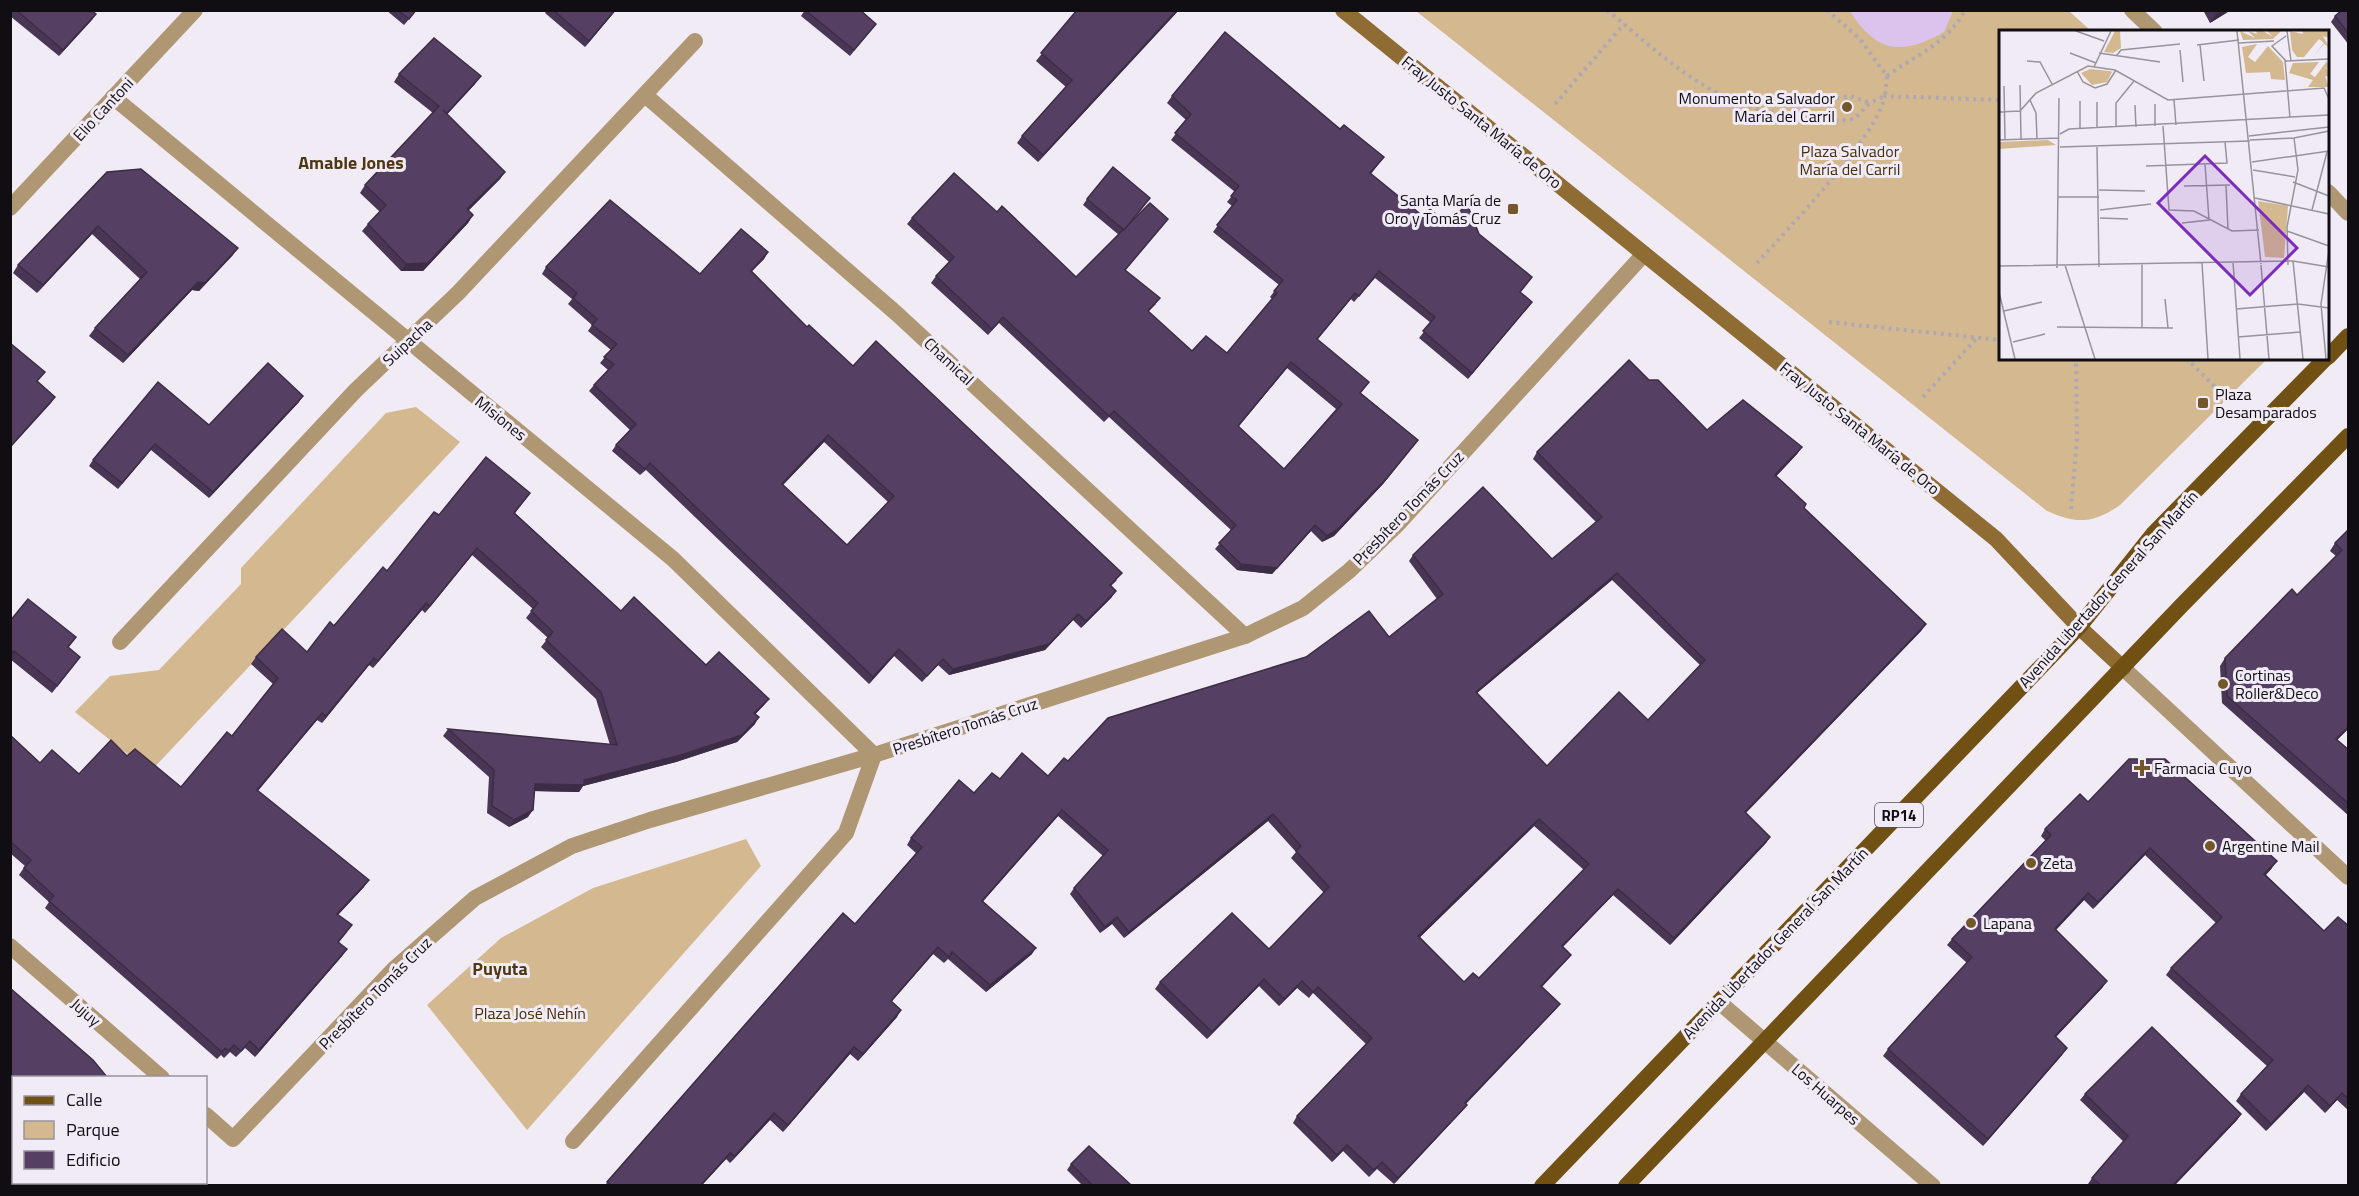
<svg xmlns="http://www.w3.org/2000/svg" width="2359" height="1196" viewBox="0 0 2359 1196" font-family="'Titillium Web',sans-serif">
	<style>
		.green { fill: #d4b890 }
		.water { fill: #dcc3ee }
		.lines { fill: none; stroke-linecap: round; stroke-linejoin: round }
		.path { stroke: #ada8b1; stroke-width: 4; stroke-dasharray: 3 4.5; stroke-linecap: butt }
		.minor { stroke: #af9773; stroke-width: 16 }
		.secondary { stroke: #8f6c34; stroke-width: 16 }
		.primary { stroke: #715014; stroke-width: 16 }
		.wall { fill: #493655; fill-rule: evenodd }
		.shaded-wall { fill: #3c2c45 }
		.building { fill: #553f63; stroke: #3c2c45; stroke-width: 1.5; fill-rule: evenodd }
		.poi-dot { fill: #73572a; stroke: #f1ebf6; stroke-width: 2 }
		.labels { text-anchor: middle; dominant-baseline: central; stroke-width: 6; stroke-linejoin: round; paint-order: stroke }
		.shield { fill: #f1ebf6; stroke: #545056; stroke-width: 1.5 }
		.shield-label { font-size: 15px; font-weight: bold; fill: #100e12 }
		.poi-label { font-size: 16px; fill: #100e12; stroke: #f1ebf6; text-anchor: start }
		.street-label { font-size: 16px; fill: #100e12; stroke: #f1ebf6 }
		.park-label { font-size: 16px; fill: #442f0c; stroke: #f1ebf6 }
		.neighbourhood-label { font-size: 18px; font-weight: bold; fill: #4d3813; stroke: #f1ebf6 }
		.inset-road { fill: none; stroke: #97939b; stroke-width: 1.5 }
		.view { fill: #7b2cbf; fill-opacity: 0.15; stroke: #7b2cbf; stroke-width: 3 }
		.inset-edge { fill: none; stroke: #100e12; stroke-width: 3 }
	</style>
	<rect width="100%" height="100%" fill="#f1ebf6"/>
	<!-- green -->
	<g class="green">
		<path d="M1416,11H2069L2091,31L2000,32V358L2267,359L2120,505C2092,524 2077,524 2047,511Z"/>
		<polygon points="416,407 460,442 150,772 75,712 110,676 159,670 241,584 241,568 386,413"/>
		<polygon points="746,839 761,866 527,1130 427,1005 501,938 593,888"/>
	</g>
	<!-- water -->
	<path class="water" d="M1850,11L1953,10V11L1944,32C1902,56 1876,53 1850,11Z"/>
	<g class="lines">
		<!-- path -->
		<g class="path">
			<path d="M1607,10C1660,54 1713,106 1783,114C1798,116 1815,113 1829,113"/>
			<polyline points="1827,10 1860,39 1887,76 1885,96 1870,103 1854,119 1830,122 1830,99 1851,96 1870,103"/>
			<path d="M1887,76C1916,55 1948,43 1965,10"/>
			<polyline points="1555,104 1624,24"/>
			<path d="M1757,263C1788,229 1877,136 1885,96L2000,100"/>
			<polyline points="1829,322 2000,340"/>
			<polyline points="2186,358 2219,391"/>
			<polyline points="1923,397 1977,338"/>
			<polyline points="2071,509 2077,439 2076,358"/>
		</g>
		<!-- minor -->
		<g class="minor">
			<polyline points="2132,10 2155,32"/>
			<polyline points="645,95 896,313 1245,636"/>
			<polyline points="113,97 673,559 874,755 846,833 573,1141"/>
			<polyline points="2328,192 2348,213"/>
			<polyline points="10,208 195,10"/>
			<polyline points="120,642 356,390 458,293 695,41"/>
			<polyline points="2123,668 2348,877"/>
			<polyline points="10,946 162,1078"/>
			<polyline points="1719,1002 1933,1186"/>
			<polyline points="206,1115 233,1139 394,969 475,898 572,846 650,820 874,755 1245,636 1303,608 1349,571 1397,525 1644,254"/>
		</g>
		<!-- secondary -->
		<polyline class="secondary" points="1343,10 1996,539 2079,627 2123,668"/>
		<!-- primary -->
		<g class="primary">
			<polyline points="2328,357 2348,336"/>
			<polyline points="1542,1186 2079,627 2154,533 2326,358"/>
			<polyline points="1626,1186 2181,606 2348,436"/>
		</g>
	</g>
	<!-- wall -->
	<g class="wall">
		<polygon points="10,10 92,11 96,14 59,56 10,16"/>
		<polygon points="386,10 417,10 404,25"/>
		<polygon points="547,10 616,10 585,47 545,13"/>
		<polygon points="805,10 876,24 850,56 801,16"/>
		<polygon points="1077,10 1179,10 1038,162 1017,143 1022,136 1066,87 1036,61"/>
		<polygon points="2203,10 2231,10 2210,23"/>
		<polygon points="2349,10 2349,45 2331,22 2335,16"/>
		<polygon points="399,74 475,84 447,114 505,172 500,179 468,211 473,215 468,223 423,271 401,271 362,231 368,224 380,212 360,193 365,185 433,113 394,82"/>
		<path d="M1172,96L1340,129L1384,157L1371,174L1424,217L1479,234L1527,284L1520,292L1532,302L1468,379L1419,338L1431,323L1375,278L1354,302L1351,299L1317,340L1361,393L1418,440L1383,484L1334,536L1322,542L1311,531L1272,574L1237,570L1215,549L1231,530L1109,417L1104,422L999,323L988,335L931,283L936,276L949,262L907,224L912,218L997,212L1076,277L1119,235L1083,205L1087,199L1150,198L1128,225H1163L1125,270L1156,304L1148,312L1192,351L1227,353L1272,299L1270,297L1279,285L1213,232L1232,206L1227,202L1235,192L1171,140L1186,120L1167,103ZM1287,368L1336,409L1284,469L1238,427Z"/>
		<polygon points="107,172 238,248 232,256 199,291 192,290 123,363 89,336 95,328 140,279 92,234 37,293 13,273 18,265"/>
		<path d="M768,252L764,259L752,271L807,327L853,366L1117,580L1111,586L1116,591L1111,598L1081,628L1073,620L1045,650L949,675L938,665L922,682L894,656L869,684L646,470L640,475L612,451L616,445L630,430L589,391L594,385L608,370L600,363L611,350L588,331L592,325L568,304L572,299L542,274L546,267L700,274ZM824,442L888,502L847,545L783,485Z"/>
		<path d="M1649,380L1707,430L1802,447L1797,454L1776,476L1804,508L1926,624L1921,631L1746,813L1770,837L1766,843L1670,945L1613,895L1563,947L1566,961L1542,987L1555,1010L1466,1104L1462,1111L1394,1184L1377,1169L1369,1177L1343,1151L1332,1162L1293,1123L1297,1116L1366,1044L1313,993L1309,998L1297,988L1279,1006L1259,986L1207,1039L1155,989L1160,982L1269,949L1324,893L1291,858L1296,852L1268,821L1124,938L1112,924L1100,933L1070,894L1074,888L1103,856L1058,816L983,901L1032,954L986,992L948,959L944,963L933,954L891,1002L897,1017L858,1061L850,1054L783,1132L770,1120L730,1163L726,1159L702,1185H605L855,924L916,853L907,845L911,838L974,793L1000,779L1048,776L1068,761L1389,637L1437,599L1409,561L1413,555L1552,559L1596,522L1533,459L1537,452ZM1612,580L1700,665L1648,720L1547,766L1477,693ZM1534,826L1584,870L1479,978L1464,982L1420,937Z"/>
		<polygon points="299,402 209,498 151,450 118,489 89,466 93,460 209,425"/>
		<polygon points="530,493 515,513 621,611 706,665 769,699 764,705 755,714 755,724 737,742 676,762 583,786 579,792 535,791 528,817 509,827 487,813 489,777 443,736 448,729 610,745 596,699 541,647 548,638 526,618 533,609 472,555 425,613 422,610 373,668 369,665 322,723 317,720 258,791 364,887 338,915 347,932 339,942 342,956 255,1057 245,1048 236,1057 230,1052 224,1058 221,1055 217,1059 45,908 49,902 19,875 25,866 10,853 10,735 40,763 79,774 127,756 181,787 232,736 273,684 251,664 256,657 307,652 387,571 439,515"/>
		<polygon points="2349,529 2349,728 2337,740 2349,750 2349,816 2222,703 2220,666 2225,658 2297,595 2336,556 2330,551 2335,543"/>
		<polygon points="10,621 68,648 75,664 52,693 10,659"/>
		<polygon points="2088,802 2272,868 2266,875 2324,931 2349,926 2348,1110 2337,1100 2325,1113 2304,1092 2266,1131 2236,1101 2241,1094 2267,1066 2166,975 2171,968 2216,923 2145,855 2093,909 2084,900 2056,930 2107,981 2102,988 2056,1037 2062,1055 1983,1146 1883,1056 1888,1049 1967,963 1947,945 1952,939 2046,841 2041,836 2045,829"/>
		<polygon points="10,988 14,1077 14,1139 10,1137"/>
		<polygon points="2085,1094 2241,1114 2237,1120 2175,1185 2090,1185 2088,1184 2092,1178 2124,1142 2080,1100"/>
		<polygon points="1071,1164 1131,1185 1082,1185 1067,1170"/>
	</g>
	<!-- shaded-wall -->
	<g class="shaded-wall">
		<polygon points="615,10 616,10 585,47 589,41"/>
		<polygon points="1177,10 1179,10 1038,162 1043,155"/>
		<polygon points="2219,10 2231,10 2210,23"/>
		<polygon points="96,14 92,20 59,56 63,50"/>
		<polygon points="481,76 475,84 442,120 447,113"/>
		<polygon points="505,172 500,179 462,217 467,209"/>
		<polygon points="473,215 468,223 423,271 401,271 406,264"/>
		<polygon points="98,226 92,234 37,293 43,285"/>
		<polygon points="238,248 232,256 199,291 192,290 123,363 128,355 198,282"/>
		<polygon points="768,252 764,259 746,277 751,271"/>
		<polygon points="1532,302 1527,308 1468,379 1472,373"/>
		<polygon points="1291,362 1287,368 1234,432 1238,426"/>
		<polygon points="303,396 299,402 209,498 213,492"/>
		<polygon points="55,397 51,403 10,448 10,447"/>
		<polygon points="828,435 824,442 778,490 782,484"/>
		<polygon points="1418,440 1383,484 1334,536 1322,542 1327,536"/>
		<polygon points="1802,447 1797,454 1771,482 1775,475"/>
		<polygon points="1315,525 1311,531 1272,574 1237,570 1241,564"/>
		<polygon points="477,548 472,555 425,613 430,606"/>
		<polygon points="1617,573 1612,580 1471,698 1476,692"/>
		<polygon points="1116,591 1111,598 1081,628 1086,621"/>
		<polygon points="426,603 422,610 373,668 378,661"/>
		<polygon points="1078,614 1073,620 1045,650 949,675 953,669"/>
		<polygon points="1926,624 1921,631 1740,818 1745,812"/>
		<polygon points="899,649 894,656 869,684 873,677"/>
		<polygon points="374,658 369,665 322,723 326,716"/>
		<polygon points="769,699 764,705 750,720 754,713"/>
		<polygon points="322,713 317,720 252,797 257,790"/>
		<polygon points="759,717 755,724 737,742 676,762 583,786 579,792 531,791 535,784 584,780"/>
		<polygon points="2349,726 2349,728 2331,746 2336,739"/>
		<polygon points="533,810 528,817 509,827 514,820"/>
		<polygon points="1062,810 1058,816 978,907 982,901"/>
		<polygon points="1273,814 1268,821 1124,938 1129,932"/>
		<polygon points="1539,819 1534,826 1414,943 1418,936"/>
		<polygon points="1770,837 1766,843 1670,945 1674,938"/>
		<polygon points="2150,848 2145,855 2093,909 2098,902"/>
		<polygon points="2277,861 2272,868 2260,881 2264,874"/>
		<polygon points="369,880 364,887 332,921 337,914"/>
		<polygon points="1618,889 1613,895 1557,952 1562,946"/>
		<polygon points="2088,893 2084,900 2050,936 2055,929"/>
		<polygon points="1117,917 1112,924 1100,933 1105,927"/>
		<polygon points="938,947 933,954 886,1008 891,1001"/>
		<polygon points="1036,948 1032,954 986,992 990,985"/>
		<polygon points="347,949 342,956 255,1057 259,1050"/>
		<polygon points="1571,955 1566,961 1536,992 1541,986"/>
		<polygon points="1264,979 1259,986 1207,1039 1212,1032"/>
		<polygon points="1302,981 1297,988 1279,1006 1284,999"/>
		<polygon points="2107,981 2102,988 2050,1043 2055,1036"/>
		<polygon points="1560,1004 1555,1010 1460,1109 1465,1103"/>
		<polygon points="901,1010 897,1017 858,1061 863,1054"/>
		<polygon points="854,1047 850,1054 783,1132 788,1125"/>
		<polygon points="2067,1048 2062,1055 1983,1146 1988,1139"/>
		<polygon points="2308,1085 2304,1092 2266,1131 2271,1124"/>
		<polygon points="2342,1093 2337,1100 2325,1113 2330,1106"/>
		<polygon points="1467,1105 1462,1111 1394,1184 1398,1178"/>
		<polygon points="774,1113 770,1120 730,1163 735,1156"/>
		<polygon points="2241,1114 2237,1120 2175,1185 2173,1185"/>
		<polygon points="1347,1145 1343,1151 1332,1162 1337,1155"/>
		<polygon points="730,1153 726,1159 702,1185 701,1185"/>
	</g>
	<!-- building -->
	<g class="building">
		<polygon points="16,10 91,10 96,14 63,50"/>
		<polygon points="398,10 416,10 409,19"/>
		<polygon points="553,10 615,10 589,41"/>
		<polygon points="805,10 860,10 876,24 854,50"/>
		<polygon points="1077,10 1177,10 1043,155 1022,136 1072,80 1041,53"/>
		<polygon points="2342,10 2349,10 2349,34 2335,16"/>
		<path d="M1225,32L1340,129L1344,125L1384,157L1370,173L1424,217L1430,209L1447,224L1467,204L1479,234L1532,277L1520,292L1532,302L1472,373L1423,331L1435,317L1379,271L1359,296L1355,293L1317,339L1369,382L1360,393L1418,440L1387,478L1338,529L1327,536L1315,525L1277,568L1241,564L1219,543L1236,525L1114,411L1109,416L1003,317L992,329L936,276L954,257L912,218L954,173L997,212L1002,206L1076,277L1150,203L1168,219L1125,270L1160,298L1148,311L1192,351L1206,336L1227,353L1277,293L1274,291L1283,280L1217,225L1237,200L1231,196L1239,186L1175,133L1191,114L1172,96ZM1291,362L1342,404L1284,469L1238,426Z"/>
		<polygon points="434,38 481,76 447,113 443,110 505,172 467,209 473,215 428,263 406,264 368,224 386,205 365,185 439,106 399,74"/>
		<polygon points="1113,167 1150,198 1124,230 1087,199"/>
		<polygon points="141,169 238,248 205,283 198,282 128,355 95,328 147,272 98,226 43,285 18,265 107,172"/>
		<path d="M610,200L700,274L741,229L768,252L751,271L807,327L809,325L853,366L876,341L1122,573L1110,585L1116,591L1086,621L1078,614L1049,644L953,669L943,659L927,676L899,649L873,677L650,463L645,469L616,445L636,424L594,385L614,364L604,357L617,344L592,325L597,319L573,298L577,293L546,267ZM828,435L894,496L847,545L782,484Z"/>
		<polygon points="10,343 45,372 37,381 55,397 10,447"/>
		<path d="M1629,360L1649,380H1658L1707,430L1743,400L1802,447L1775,475L1806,504L1804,508L1926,624L1745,812L1770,837L1674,938L1618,889L1562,946L1571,955L1541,986L1560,1004L1465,1103L1467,1105L1398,1178L1382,1162L1374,1170L1347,1145L1337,1155L1297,1116L1372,1038L1318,987L1313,992L1302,981L1284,999L1264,979L1212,1032L1160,982L1232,913L1269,949L1329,887L1296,851L1301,846L1273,814L1129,932L1117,917L1105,927L1074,888L1108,850L1062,810L982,901L1036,948L990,985L952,952L949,957L938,947L891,1001L901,1010L863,1054L854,1047L788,1125L774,1113L735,1156L730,1153L701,1185H611L607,1182L843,913L855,924L922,847L911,838L959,780L974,793L992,773L1000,779L1022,753L1048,776L1064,758L1068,761L1108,718L1306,657L1369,611L1389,637L1443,594L1413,555L1483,487L1552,559L1602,517L1537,452ZM1617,573L1705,660L1648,720L1619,692L1547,766L1476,692ZM1539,819L1589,864L1479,978L1473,973L1464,982L1418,936Z"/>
		<polygon points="268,363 303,396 213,492 155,444 122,483 93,460 158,382 209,425"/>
		<polygon points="486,457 530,493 514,513 621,611 634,597 706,665 719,652 769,699 754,713 759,717 742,735 681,755 584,780 584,785 535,784 533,810 514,820 492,806 494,770 448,729 617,745 601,692 546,640 553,632 531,611 538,603 477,548 430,606 426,603 378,661 374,658 326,716 322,713 257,790 369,880 337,914 352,925 338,942 347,949 259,1050 250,1041 241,1051 234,1045 228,1051 225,1048 222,1052 49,901 54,896 24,868 31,860 10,841 10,735 40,763 52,750 79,774 111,740 127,756 135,749 181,787 227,732 232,736 278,678 256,657 282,629 307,652 330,622 334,626 383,567 387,571 434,512 439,515"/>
		<polygon points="2349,529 2349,726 2336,739 2349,750 2349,804 2227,696 2225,658 2292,589 2297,595 2342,550 2335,543"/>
		<polygon points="28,599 76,637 68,647 80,657 57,686 14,651 10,655 10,621"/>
		<polygon points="2129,759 2165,759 2277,861 2264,874 2324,931 2338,917 2349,926 2349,1099 2342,1093 2330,1106 2308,1085 2271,1124 2241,1094 2273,1060 2171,968 2222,917 2150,848 2098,902 2088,893 2055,929 2107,981 2055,1036 2067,1048 1988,1139 1888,1049 1972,957 1952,939 2051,835 2045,829 2080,794 2088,802"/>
		<polygon points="10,988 93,1060 107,1077 14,1077 14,1130 10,1129"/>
		<polygon points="2152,1027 2241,1114 2173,1185 2101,1185 2092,1178 2128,1136 2085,1094"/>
		<polygon points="1089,1146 1131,1185 1092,1185 1071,1164"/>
	</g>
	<!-- markers -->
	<g class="poi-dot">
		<circle cx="1847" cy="107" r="6"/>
		<rect x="1507" y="203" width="12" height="12" rx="3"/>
		<rect x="2197" y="397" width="12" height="12" rx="3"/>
		<circle cx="2223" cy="684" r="6"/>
		<path d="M2139 759h6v6h6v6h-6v6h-6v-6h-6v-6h6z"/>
		<circle cx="2210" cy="846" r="6"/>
		<circle cx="2031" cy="863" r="6"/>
		<circle cx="1971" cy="923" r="6"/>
	</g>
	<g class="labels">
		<!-- shield labels -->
		<rect class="shield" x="1875" y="803" width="48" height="24" rx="4.5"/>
		<g class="shield-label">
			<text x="1899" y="815">RP14</text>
		</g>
		<!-- poi labels -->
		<g class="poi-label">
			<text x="1835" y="98" text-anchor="end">Monumento a Salvador<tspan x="1835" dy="18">María del Carril</tspan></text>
			<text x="1501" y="200" text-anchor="end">Santa María de<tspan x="1501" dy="18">Oro y Tomás Cruz</tspan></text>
			<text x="2215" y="394">Plaza<tspan x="2215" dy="18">Desamparados</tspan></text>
			<text x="2235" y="675">Cortinas<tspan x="2235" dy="18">Roller&amp;Deco</tspan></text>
			<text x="2154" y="768">Farmacia Cuyo</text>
			<text x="2222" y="846">Argentine Mail</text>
			<text x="2043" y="863">Zeta</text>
			<text x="1983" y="923">Lapana</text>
		</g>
		<!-- street labels -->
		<g class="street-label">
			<text transform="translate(103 109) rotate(-47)">Elio Cantoni</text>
			<text transform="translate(1482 122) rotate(39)">Fray Justo Santa María de Oro</text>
			<text transform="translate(407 342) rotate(-43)">Suipacha</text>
			<text transform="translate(949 361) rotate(43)">Chamical</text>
			<text transform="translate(501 418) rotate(39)">Misiones</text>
			<text transform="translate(1860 428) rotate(39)">Fray Justo Santa María de Oro</text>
			<text transform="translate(1408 508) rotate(-46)">Presbítero Tomás Cruz</text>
			<text transform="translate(2108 589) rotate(-48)">Avenida Libertador General San Martín</text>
			<text transform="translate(965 726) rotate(-18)">Presbítero Tomás Cruz</text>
			<text transform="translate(1775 943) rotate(-46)">Avenida Libertador General San Martín</text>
			<text transform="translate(375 993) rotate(-45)">Presbítero Tomás Cruz</text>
			<text transform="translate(86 1012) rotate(41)">Jujuy</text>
			<text transform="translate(1826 1094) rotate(41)">Los Huarpes</text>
		</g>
		<!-- park labels -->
		<g class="park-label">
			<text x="1850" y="151">Plaza Salvador<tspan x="1850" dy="18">María del Carril</tspan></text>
			<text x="530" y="1013">Plaza José Nehín</text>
		</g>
		<!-- neighbourhood labels -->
		<g class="neighbourhood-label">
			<text x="351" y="162">Amable Jones</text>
			<text x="500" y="968">Puyuta</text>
		</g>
	</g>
	<!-- overview -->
	<g transform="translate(1999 30)">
		<rect width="330" height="330" fill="#f1ebf6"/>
		<path d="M116,1H121L122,18L114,23L105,22ZM241,1L256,8L249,1L258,4L257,1H264L274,7L268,1H282L274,9L244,10ZM291,1L304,4L303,1H329L330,8L324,6L330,17L325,14L314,27L325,13L320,9L305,27H298L293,20ZM258,14L249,27L256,32L269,16L284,32L286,50L272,49L271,42L247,43L243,17ZM328,31L330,39L325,37L330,40V47L326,46L330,57H309L314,50L290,43L294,33L320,32L311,44L316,47ZM91,39L111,41L113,42L108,52L93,55L82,43ZM49,110L57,115L0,119V112ZM259,171L289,176L285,228L266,227Z" fill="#d4b890"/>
		<path class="inset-road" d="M77,1L105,11M238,1L262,234M288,1L292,31M287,6L273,16L287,31L330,29M240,13L275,11M198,15L240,10M201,15L205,51M181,20L184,52M71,23L97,33M100,23L161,32M118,25L122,20L181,14M286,30L291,88M28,31L41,32L53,54M95,37L112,1M78,41L84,52L96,58L108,54L117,40M21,55L22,110M5,56L6,110M31,70L37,83L38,109M175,70L177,95M81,71V98M98,72V98M156,74V96M136,75L137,97M0,82L21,81L37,63L89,36L116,40L169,70L325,58L330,69M164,96L170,180L195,181L233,201L260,200M117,97V73L135,51M61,104L70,99L330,85M250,106L330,97M0,110L59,108M251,110L295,108L330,101M61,117L251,111M98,117L100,237M253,132L330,121M147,136L228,133L226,112M254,140L296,147M294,152L330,166M227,155L229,199M185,156L231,155M100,160L146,161M59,167H100M256,168L330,184M101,180L152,174M313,180L328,122M101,188L129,189M183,193L210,190L206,134M288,201L330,216M294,231L304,329M234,232L241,329M203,233L209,329M143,234V298M66,235L96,329M262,235L270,329M289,235L288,197L299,140L295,108M0,236L294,231L330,237M58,238L60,68M0,262L16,329M166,269L169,298M237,279L299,274L330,278M5,281L43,272M58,297L174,298M239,307L301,302M14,312L46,304M327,329L322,274L330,220"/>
		<path class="view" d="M206,126L298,218L251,265L159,173Z"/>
		<rect width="330" height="330" class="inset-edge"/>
	</g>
	<!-- border -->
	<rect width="2359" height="1196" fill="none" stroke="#100e12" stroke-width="24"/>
	<!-- legend -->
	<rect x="12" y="1076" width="195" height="108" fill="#f1ebf6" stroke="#97939b" stroke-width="1.5"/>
	<rect x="24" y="1096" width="30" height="9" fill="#715014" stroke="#97939b" stroke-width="1.5"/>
	<text x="66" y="1106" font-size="18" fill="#100e12">Calle</text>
	<rect x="24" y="1121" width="30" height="18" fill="#d4b890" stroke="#97939b" stroke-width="1.5"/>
	<text x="66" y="1136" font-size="18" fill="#100e12">Parque</text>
	<rect x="24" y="1151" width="30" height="18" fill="#553f63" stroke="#97939b" stroke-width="1.5"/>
	<text x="66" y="1166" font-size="18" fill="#100e12">Edificio</text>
</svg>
